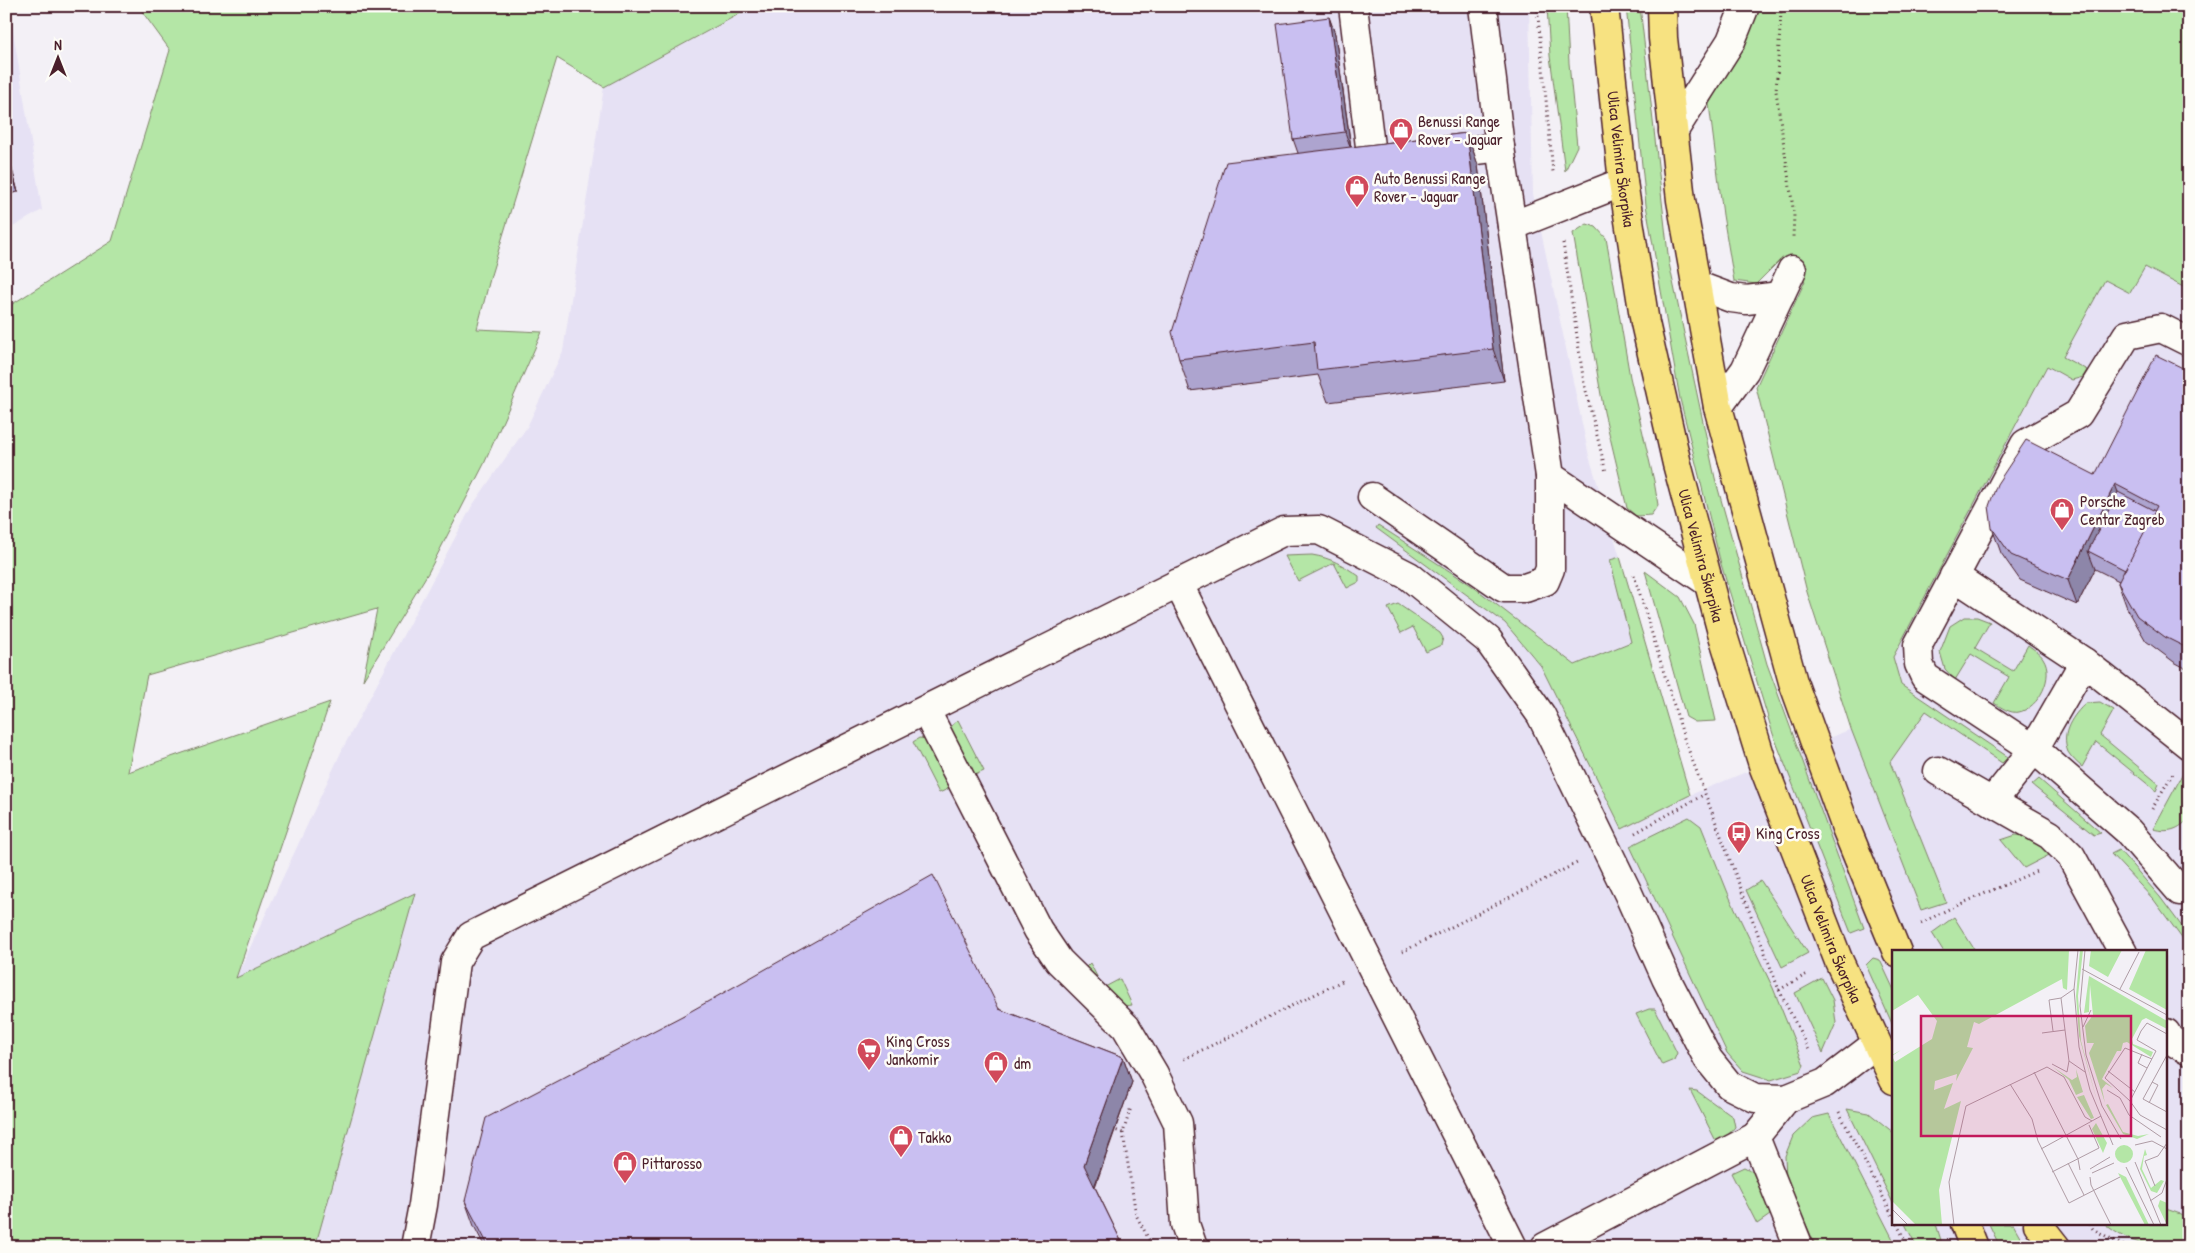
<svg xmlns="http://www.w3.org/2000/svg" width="2195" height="1253" viewBox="0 0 2195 1253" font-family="'Patrick Hand',sans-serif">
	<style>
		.built { fill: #e6e1f4; fill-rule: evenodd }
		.green { fill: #b4e6a6; stroke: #7f8268 }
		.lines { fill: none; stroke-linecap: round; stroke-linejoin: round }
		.minor-casing { stroke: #4a1f2b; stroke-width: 31 }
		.major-casing { stroke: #4a1f2b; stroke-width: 31 }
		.path { stroke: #4a1f2b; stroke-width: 3; stroke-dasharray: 1 4; stroke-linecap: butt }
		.minor { stroke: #fdfcf7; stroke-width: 28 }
		.major { stroke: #f7e281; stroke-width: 28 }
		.wall { fill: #ada4cf; stroke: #4a1f2b }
		.shaded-wall { fill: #8d86a9; stroke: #4a1f2b }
		.building { fill: #c9bff1; stroke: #4a1f2b }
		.labels { text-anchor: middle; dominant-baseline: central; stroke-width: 5; stroke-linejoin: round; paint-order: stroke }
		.poi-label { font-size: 16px; fill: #4a1f2b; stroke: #fdfcf7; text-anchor: start }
		.street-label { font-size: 16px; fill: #4a1f2b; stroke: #fdfcf7 }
		.inset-road { fill: none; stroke: #af9ca5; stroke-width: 1 }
		.view { fill: #c2185b; fill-opacity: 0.15; stroke: #c2185b; stroke-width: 2.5 }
		.inset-edge { fill: none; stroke: #4a1f2b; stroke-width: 2.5 }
	</style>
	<rect width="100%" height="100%" fill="#f3f0f6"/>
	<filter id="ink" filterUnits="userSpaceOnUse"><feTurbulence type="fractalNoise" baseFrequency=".02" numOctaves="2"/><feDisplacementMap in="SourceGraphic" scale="10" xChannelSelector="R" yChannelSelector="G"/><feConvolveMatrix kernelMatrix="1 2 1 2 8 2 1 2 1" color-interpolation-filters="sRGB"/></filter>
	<g filter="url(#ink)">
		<!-- built -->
		<g class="built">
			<polygon points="6,6 9,6 42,210 6,231"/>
			<path d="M756,6H1529L1533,194L1589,456L1620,557L1610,561L1632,642L1575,665L1532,631L1376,528L1505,623L1541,666L1622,829L1690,795L1851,729L1893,657L2018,418L2189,108V1247H315L327,1202L236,978L343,748L472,506L527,427L563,351L604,87ZM1894,952H2166V1224H1894Z"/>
		</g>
		<!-- green -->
		<g class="green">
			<polygon points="138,6 754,6 604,87 557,58 491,275 477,329 542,332 484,464 428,573 363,680 377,609 147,675 128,772 330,702 236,978 415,893 315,1247 6,1247 6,308 112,241 170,50"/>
			<polygon points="1547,6 1566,6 1569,63 1577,146 1565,171 1550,56"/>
			<polygon points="1626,6 1640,6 1669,263 1715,478 1767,664 1864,928 1851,933 1773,734 1721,564 1680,399 1646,205"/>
			<polygon points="1761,6 2189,6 2189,290 2145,267 2130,293 2105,280 2063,357 2087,370 2083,377 2072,380 2047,366 1893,657 1901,685 2008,757 2002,763 1926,711 1890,762 1946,902 1921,910 1851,729 1807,592 1756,387 1805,281 1780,260 1756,284 1734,281 1723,215 1709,104"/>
			<polygon points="1587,224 1596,227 1606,238 1630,377 1654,481 1658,505 1651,515 1636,516 1627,508 1604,412 1573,233"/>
			<polygon points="1378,525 1471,585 1575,665 1631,642 1610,560 1620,557 1690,795 1622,829 1541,666 1505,623 1376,528"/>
			<path d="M1312,555C1331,558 1343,565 1359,576V582L1347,588L1334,563L1298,581L1285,556Z"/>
			<polygon points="1645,571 1680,597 1694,624 1716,721 1695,722 1686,717"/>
			<polygon points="1398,604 1440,633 1443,638 1441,645 1426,652 1413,627 1401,633 1388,608"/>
			<path d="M1964,617H1977L1990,622L1975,648L2013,671L2028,645C2033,649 2040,653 2043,658C2055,676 2039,708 2019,712C2010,714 2001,707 1994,703L2009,677L1971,654L1955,680L1945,669L1940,652L1950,626Z"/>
			<path d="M2100,702L2114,710L2100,735L2159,784L2156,791L2096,742L2082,767C2077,763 2071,757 2068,752C2060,733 2073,715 2086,703Z"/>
			<polygon points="958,720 984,771 975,775 970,771 950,727"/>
			<polygon points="919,738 927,739 948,779 948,789 939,793 913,742"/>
			<path d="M2185,770L2189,775V818C2179,830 2168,833 2153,829Z"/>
			<polygon points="2039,779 2101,833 2094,835 2032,785"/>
			<polygon points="1689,817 1701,826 1730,898 1773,988 1804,1065 1801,1071 1771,1080 1743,1071 1727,1053 1630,846"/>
			<polygon points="2016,835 2035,837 2055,852 2024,868 2001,840"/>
			<polygon points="2119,850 2160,897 2189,936 2189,948 2154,900 2111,854"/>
			<polygon points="1761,881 1808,953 1782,967 1746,890"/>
			<polygon points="1954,917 1976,952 1944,952 1932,933"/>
			<polygon points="1873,958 1880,960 1894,990 1894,1028 1866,965"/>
			<polygon points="1090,963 1103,988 1120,979 1132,1005 1124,1006 1085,976 1083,970"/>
			<polygon points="1822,978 1833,1000 1836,1023 1823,1053 1795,993"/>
			<polygon points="1649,1009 1655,1009 1677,1053 1674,1060 1662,1065 1636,1014"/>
			<polygon points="1690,1090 1697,1091 1733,1117 1735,1127 1728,1135 1716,1141"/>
			<polygon points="1847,1109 1869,1113 1894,1133 1894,1205"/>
			<polygon points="1829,1114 1897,1247 1816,1247 1786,1179 1785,1156 1793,1136 1812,1118"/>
			<polygon points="1744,1167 1752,1171 1771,1209 1770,1215 1757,1224 1731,1173"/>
			<path d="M2166,1209L2189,1217V1247C2155,1247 2132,1247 2105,1224H2166Z"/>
			<polygon points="1905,1224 1936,1224 1943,1247 1917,1247"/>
			<polygon points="1989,1224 2013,1224 2026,1247 2000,1247"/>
		</g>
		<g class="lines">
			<defs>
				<g id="minor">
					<polyline points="1353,6 1372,163"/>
					<polyline points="1483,6 1500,147 1550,476 1709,583"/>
					<polyline points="1673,132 1731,41 1745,6"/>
					<polyline points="1437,155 1500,147"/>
					<polyline points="1512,226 1623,182"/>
					<polyline points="1696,285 1731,298 1746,300 1780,296"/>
					<polyline points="1718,407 1745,370 1792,270"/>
					<polyline points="1372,497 1504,588 1525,588 1545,581 1550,569 1550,476"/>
					<polyline points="1954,576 2084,662 2189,745"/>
					<polyline points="1178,583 1513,1247"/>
					<polyline points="926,711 1038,930 1059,961 1126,1027 1154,1074 1178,1123 1185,1224 1193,1247"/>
					<polyline points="1938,771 2050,835 2071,856 2123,952"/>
					<polyline points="1992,802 2034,749 2084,662"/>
					<polyline points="2180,891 2128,831 2034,749 1925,677 1919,664 1918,645 2025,444 2078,414 2127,335 2161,328 2189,342"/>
					<polyline points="2166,1033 2169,1039 2189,1051"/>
					<polyline points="1755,1137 1799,1247"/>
					<polyline points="415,1247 423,1205 455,962 471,936 1284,531 1319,530 1409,576 1488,640 1541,715 1628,893 1666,978 1708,1059 1729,1085 1755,1098 1786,1099 1825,1083 1876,1044"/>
					<polyline points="1545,1247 1755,1137 1786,1099"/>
				</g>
				<g id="major">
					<path id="s1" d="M1604,6L1623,182L1645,323L1677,464L1721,629L1764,768L1838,959L1894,1080"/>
					<polyline points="1662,6 1663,38 1681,200 1718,407 1793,682 1846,828 1897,952"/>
					<polyline points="1965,1224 1974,1247"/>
					<polyline points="2038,1224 2056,1247"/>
				</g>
			</defs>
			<!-- minor casing -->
			<use href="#minor" class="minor-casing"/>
			<!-- major casing -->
			<use href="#major" class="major-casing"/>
			<!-- path -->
			<g class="path">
				<polyline points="1537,6 1553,172"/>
				<polyline points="1781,12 1776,91 1794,215 1793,237"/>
				<polyline points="1563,243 1584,383 1606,472"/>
				<polyline points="1634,575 1684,738 1779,990 1810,1052"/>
				<polyline points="2152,809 2173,773"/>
				<polyline points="1635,833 1705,794"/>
				<polyline points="1921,923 1949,909 2039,870"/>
				<polyline points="1402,952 1577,863"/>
				<polyline points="1779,990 1807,974"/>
				<polyline points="1184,1059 1342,981"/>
				<polyline points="1839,1112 1894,1218"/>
				<polyline points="1112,1129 1123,1133 1131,1107"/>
				<polyline points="1123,1133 1136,1215 1153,1247"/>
				<polyline points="1897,1224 1908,1247"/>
				<polyline points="2089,1224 2093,1229 2126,1247"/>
			</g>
			<!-- minor -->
			<use href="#minor" class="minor"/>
			<!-- major -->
			<use href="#major" class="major"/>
		</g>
		<!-- wall -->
		<g class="wall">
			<polygon points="1329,17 1335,34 1351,147 1467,133 1478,165 1504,381 1328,402 1318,375 1190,391 1179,359 1298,153 1293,139"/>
			<polygon points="6,147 18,192 6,195"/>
			<polygon points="2189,371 2189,670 2174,662 2146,641 2127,608 2118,583 2119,581 2095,569 2077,605 2020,580 2001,553 1992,528 2095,475"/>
			<polygon points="999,1009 1123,1057 1132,1082 1095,1187 1124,1247 485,1247 474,1226 465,1201 684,1015"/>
		</g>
		<!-- shaded-wall -->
		<g class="shaded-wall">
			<polygon points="1329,17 1335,34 1351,149 1345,132"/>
			<polygon points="1467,133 1478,165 1504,381 1493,349"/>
			<polygon points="6,147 18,192 12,175 6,154"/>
			<polygon points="2115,484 2124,509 2088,551 2095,569 2077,605 2068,580"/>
			<polygon points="1123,1057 1132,1082 1093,1190 1084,1165"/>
		</g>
		<!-- building -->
		<g class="building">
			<polygon points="1329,17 1345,132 1293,139 1277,24"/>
			<polygon points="1467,133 1493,349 1317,370 1314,342 1179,359 1172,332 1226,162"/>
			<polygon points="6,154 12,175 6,176"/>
			<polygon points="2156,355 2189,371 2189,649 2165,637 2137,616 2118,583 2157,506 2115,484 2068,580 2011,555 1992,528 1989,506 1997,484 2026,440 2095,475"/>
			<polygon points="2118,492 2155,511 2125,570 2088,551"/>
			<polygon points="933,875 999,1009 1123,1057 1084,1165 1124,1247 489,1247 465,1201 486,1118 684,1015"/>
		</g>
	</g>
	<!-- icons -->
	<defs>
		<symbol id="shop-pin" viewBox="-11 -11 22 30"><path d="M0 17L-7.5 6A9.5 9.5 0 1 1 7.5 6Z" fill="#d1495b" stroke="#fdfcf7"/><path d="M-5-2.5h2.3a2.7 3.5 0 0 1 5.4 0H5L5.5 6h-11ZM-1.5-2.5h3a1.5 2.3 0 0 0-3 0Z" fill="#fff"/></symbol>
		<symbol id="bus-pin" viewBox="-11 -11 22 30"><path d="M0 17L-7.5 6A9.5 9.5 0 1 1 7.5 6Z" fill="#d1495b" stroke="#fdfcf7"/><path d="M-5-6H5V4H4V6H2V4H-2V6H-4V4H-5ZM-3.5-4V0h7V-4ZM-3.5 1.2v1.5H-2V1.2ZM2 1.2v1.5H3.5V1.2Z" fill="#fff"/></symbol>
		<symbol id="supermarket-pin" viewBox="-11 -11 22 30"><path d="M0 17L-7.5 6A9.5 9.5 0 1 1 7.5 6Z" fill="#d1495b" stroke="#fdfcf7"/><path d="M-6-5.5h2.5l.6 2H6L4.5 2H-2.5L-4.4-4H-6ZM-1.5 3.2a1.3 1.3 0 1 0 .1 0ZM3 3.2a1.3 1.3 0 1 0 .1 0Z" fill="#fff"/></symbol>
	</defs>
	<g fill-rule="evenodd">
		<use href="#shop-pin" x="1387" y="116" width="28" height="38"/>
		<use href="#shop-pin" x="1343" y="173" width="28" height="38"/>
		<use href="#shop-pin" x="2048" y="496" width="28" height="38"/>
		<use href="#bus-pin" x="1725" y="819" width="28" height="38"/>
		<use href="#supermarket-pin" x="855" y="1036" width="28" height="38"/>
		<use href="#shop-pin" x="982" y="1049" width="28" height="38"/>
		<use href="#shop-pin" x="887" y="1123" width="28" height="38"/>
		<use href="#shop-pin" x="611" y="1149" width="28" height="38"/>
	</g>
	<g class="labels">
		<!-- poi labels -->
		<g class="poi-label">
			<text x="1418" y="121">Benussi Range<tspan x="1418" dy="18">Rover - Jaguar</tspan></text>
			<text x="1374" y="178">Auto Benussi Range<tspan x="1374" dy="18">Rover - Jaguar</tspan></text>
			<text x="2080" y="501">Porsche<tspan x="2080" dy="18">Centar Zagreb</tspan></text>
			<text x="1756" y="833">King Cross</text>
			<text x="886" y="1041">King Cross<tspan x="886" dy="18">Jankomir</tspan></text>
			<text x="1014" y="1063">dm</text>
			<text x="918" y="1137">Takko</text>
			<text x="642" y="1163">Pittarosso</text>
		</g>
		<!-- street labels -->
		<g class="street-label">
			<text stroke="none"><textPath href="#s1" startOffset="154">Ulica Velimira Škorpika</textPath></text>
			<text stroke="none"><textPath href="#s1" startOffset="559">Ulica Velimira Škorpika</textPath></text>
			<text stroke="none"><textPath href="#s1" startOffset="964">Ulica Velimira Škorpika</textPath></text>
		</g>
	</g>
	<!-- overview -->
	<g transform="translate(1892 950)">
		<rect width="275" height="275" fill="#f3f0f6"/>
		<path d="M0,0H177L175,40L171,38L170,29L87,74L82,72L75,97L81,98L64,131L65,124L43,131L42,140L61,133L52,159L69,151L47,240L50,275H24L0,251V105L9,100L0,106L3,112L40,89L45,71L26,45L0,61ZM188,0H191L186,46L189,91L206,155L187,86L184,46ZM199,0H230L216,27L197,16ZM254,0H275V60L237,39ZM197,26L275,71V79L254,68L250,70L240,89L241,94L261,102L259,107L235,92L231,93L229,101H225L210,129L221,138L214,134L210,139L213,153L197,103L202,93H195L193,76L201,65L198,35L197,62L192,63ZM161,117L180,130L185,127L184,119L191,142L184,145L177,130ZM192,145L202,168L199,169L185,147ZM216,154L231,182L246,186L257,184L245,189L231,184L214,155ZM204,173L215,193L211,203L200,179ZM223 204a9 9 0 1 1 18 0a9 9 0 1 1-18 0ZM253,199L255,205L252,206L250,219L259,238L269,230L272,231L265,243L259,241L248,219ZM226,223L234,227L257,275H253ZM268,250L275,253V275L266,256Z" fill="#b4e6a6"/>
		<path class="inset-road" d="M186,0L182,39L187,97L198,140L221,195M193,0L188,56L194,105L210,156L229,189M190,19L275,65M182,39L169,48L173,80L177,111L193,122M228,39L247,2M191,77L199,60M161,81L157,50L169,48M150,83L173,80M275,84L255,73L249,81L245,90L264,101L238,151L248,165L275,180M250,104L246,113L255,118M275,105L251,149L275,162M160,114L175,122L177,111M216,121L243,142M142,122L186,209L188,220M118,134L140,169L146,191L177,253L228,227M215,140L228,148L237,165L269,187M238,151L213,128L233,98L260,109M257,153L266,135L260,132M243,195L260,191L275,199M149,199L209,166M243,212L269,275M176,213L192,245M234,217L262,275M198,219L218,207M160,222L207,198L197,175M200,223L222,213M198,227L199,235L219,275M263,236L253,211L266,206L275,193M258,251L270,243L275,229M0,259L16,275M62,275L57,232L74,156L155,117L172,127L193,167L200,171"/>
		<path class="view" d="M29,66H239V186H29Z"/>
		<rect width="275" height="275" class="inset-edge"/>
	</g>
	<!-- margin -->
	<rect width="2195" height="1253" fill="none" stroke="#fdfcf7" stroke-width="25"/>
	<rect x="12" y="12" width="2170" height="1228" fill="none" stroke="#4a1f2b" stroke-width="2" filter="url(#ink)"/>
	<!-- north arrow -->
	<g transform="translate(58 58)" stroke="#fdfcf7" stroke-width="4" paint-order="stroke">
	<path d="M0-4L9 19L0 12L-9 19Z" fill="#4a1f2b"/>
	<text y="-8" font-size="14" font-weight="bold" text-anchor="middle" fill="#4a1f2b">N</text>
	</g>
</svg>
